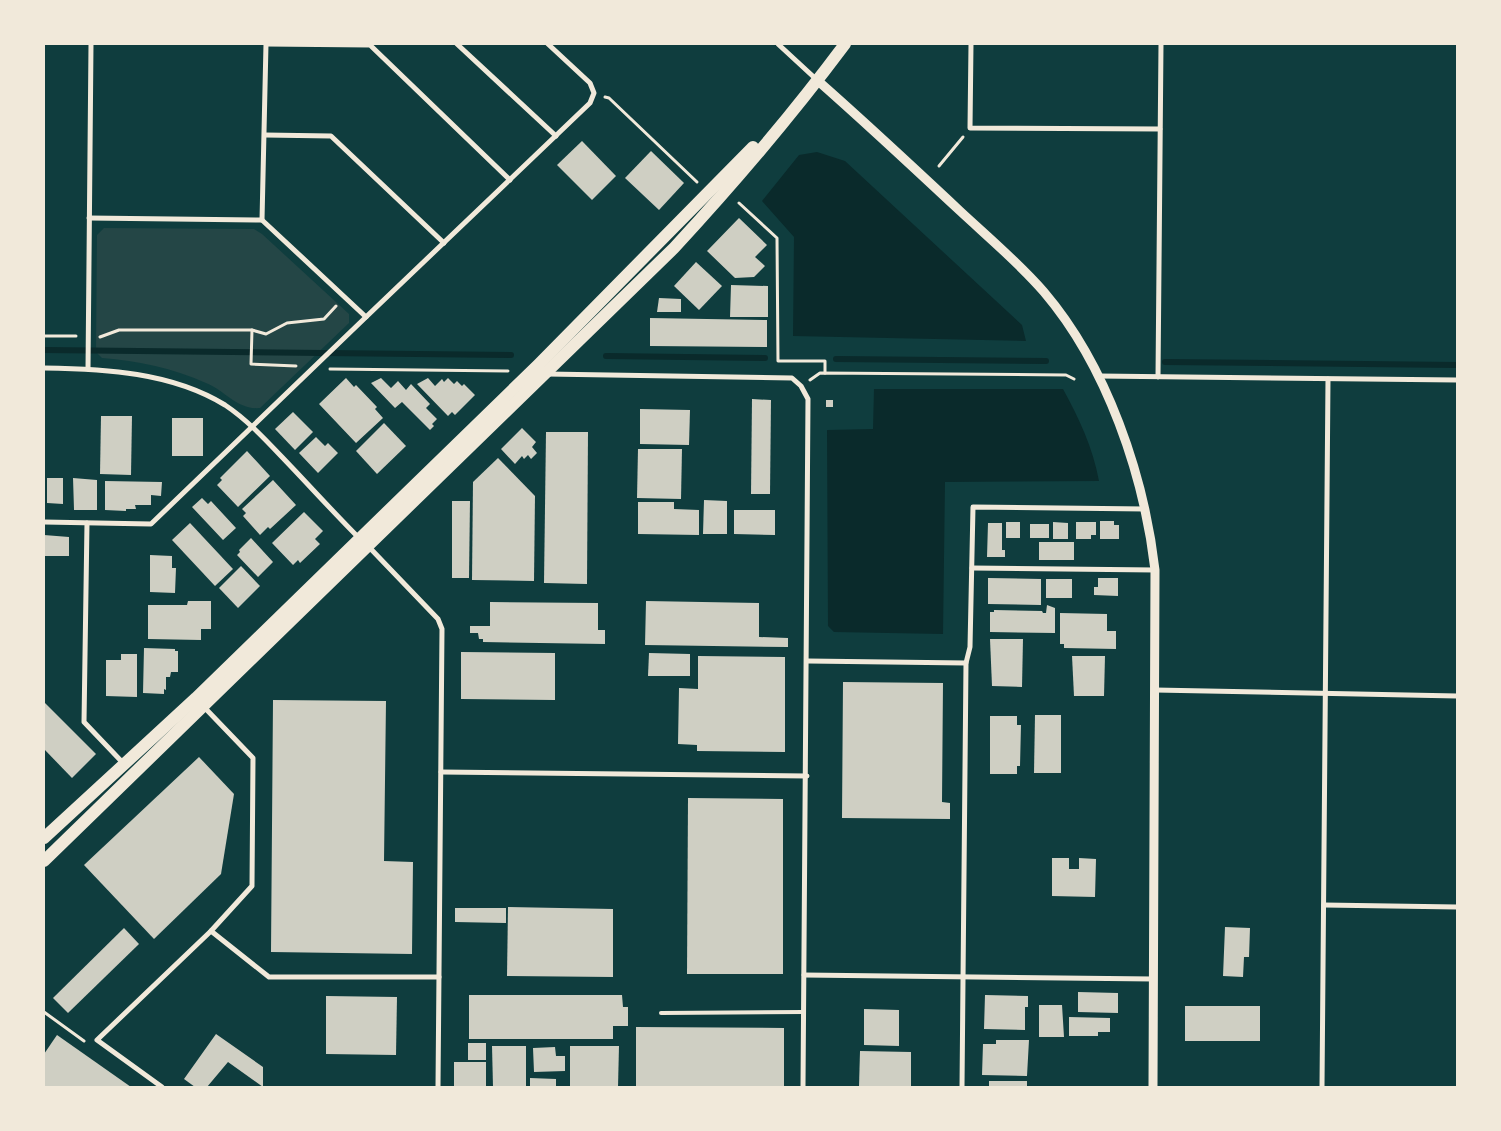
<svg xmlns="http://www.w3.org/2000/svg" width="1501" height="1131" viewBox="0 0 1501 1131" font-family="'Roboto Serif',serif">
	<style>
		.green { fill: #244646 }
		.water { fill: #0a2a2b }
		.lines { fill: none; stroke-linecap: round; stroke-linejoin: round }
		.stream { stroke: #0a2a2b; stroke-width: 6 }
		.building { fill: #cfcfc3 }
		.path { stroke: #f1e9da; stroke-width: 3 }
		.service { stroke: #f1e9da; stroke-width: 4 }
		.minor { stroke: #f1e9da; stroke-width: 5 }
		.tertiary { stroke: #f1e9da; stroke-width: 9 }
		.primary { stroke: #f1e9da; stroke-width: 12 }
	</style>
	<rect width="100%" height="100%" fill="#0f3d3e"/>
	<!-- green -->
	<path class="green" d="M104,228L254,229L262,234L349,314V323L260,408C237,410 226,391 206,383C173,368 138,361 102,358L96,352L97,235Z"/>
	<!-- water -->
	<g class="water">
		<polygon points="817,152 845,161 1022,325 1026,341 793,336 794,237 762,201 799,155"/>
		<path d="M874,389H1063C1079,418 1093,448 1099,481L945,482L943,634L834,632L828,626L827,430L873,429Z"/>
	</g>
	<g class="lines">
		<!-- stream -->
		<g class="stream">
			<polyline points="44,350 511,355"/>
			<polyline points="606,356 765,358"/>
			<polyline points="836,359 1046,361"/>
			<polyline points="1165,362 1457,365"/>
		</g>
	</g>
	<!-- building -->
	<g class="building">
		<polygon points="582,141 616,176 592,200 557,165"/>
		<polygon points="651,151 684,183 659,210 625,178"/>
		<polygon points="739,218 767,245 755,257 765,266 754,277 735,278 707,251"/>
		<polygon points="696,262 722,286 699,310 674,286"/>
		<polygon points="731,285 768,286 768,317 730,317"/>
		<polygon points="659,298 681,299 681,312 657,312"/>
		<polygon points="650,318 767,320 767,347 650,346"/>
		<polygon points="346,378 354,387 356,385 377,407 375,409 383,418 356,443 319,404"/>
		<polygon points="381,378 391,388 398,381 406,390 411,384 430,404 426,408 437,419 432,424 434,426 430,430 402,402 395,408 371,383"/>
		<polygon points="428,378 435,386 442,379 444,382 448,378 454,384 457,381 462,386 464,384 475,395 455,415 452,412 448,416 417,384"/>
		<polygon points="752,399 771,400 770,494 751,494"/>
		<rect x="826" y="400" width="7" height="7"/>
		<polygon points="640,409 690,410 689,445 640,444"/>
		<polygon points="293,412 313,432 295,450 275,429"/>
		<polygon points="101,416 132,416 131,475 100,474"/>
		<rect x="172" y="418" width="31" height="38"/>
		<polygon points="384,423 406,446 377,474 356,451"/>
		<polygon points="522,428 536,442 532,447 537,453 531,459 528,455 524,459 522,456 515,464 501,449"/>
		<polygon points="546,432 588,432 587,584 544,583"/>
		<polygon points="316,437 325,446 328,443 338,453 318,473 299,453"/>
		<polygon points="638,449 682,449 681,499 637,498"/>
		<polygon points="247,451 270,476 238,507 217,485 222,480 220,478"/>
		<polygon points="498,458 535,496 534,581 472,580 473,482"/>
		<polygon points="47,478 63,478 63,504 47,503"/>
		<polygon points="73,478 97,480 97,510 74,510"/>
		<polygon points="273,480 296,505 270,529 268,527 260,535 243,516 246,513 242,509"/>
		<polygon points="105,481 162,482 161,496 151,495 151,505 135,505 136,509 126,509 126,511 105,510"/>
		<polygon points="202,498 208,504 211,501 236,528 223,540 192,507"/>
		<polygon points="704,500 727,501 727,534 703,534"/>
		<polygon points="452,501 470,501 469,578 452,578"/>
		<polygon points="638,502 674,502 674,509 699,510 699,535 638,534"/>
		<polygon points="734,510 775,510 775,535 734,534"/>
		<polygon points="304,512 323,531 315,539 320,544 300,563 298,560 293,565 272,543"/>
		<polygon points="1100,521 1114,521 1114,525 1119,525 1119,539 1100,539"/>
		<rect x="1006" y="522" width="14" height="16"/>
		<polygon points="1053,522 1068,523 1068,539 1053,539"/>
		<polygon points="1076,522 1096,522 1096,535 1091,535 1091,539 1076,539"/>
		<polygon points="190,523 233,569 215,586 172,540"/>
		<polygon points="988,523 1002,523 1002,550 1005,550 1005,557 987,557"/>
		<rect x="1030" y="524" width="19" height="14"/>
		<polygon points="44,535 69,537 69,556 44,556"/>
		<polygon points="251,538 273,562 258,577 237,555 240,552 239,550"/>
		<rect x="1039" y="542" width="35" height="18"/>
		<polygon points="150,555 172,556 172,568 176,568 175,593 150,592"/>
		<polygon points="241,566 260,586 238,608 219,588"/>
		<polygon points="988,578 1041,579 1041,605 988,604"/>
		<polygon points="1098,578 1118,578 1118,596 1094,595 1094,587 1098,587"/>
		<rect x="1046" y="579" width="26" height="19"/>
		<polygon points="188,601 211,601 211,629 201,629 201,640 148,639 148,605 187,605"/>
		<polygon points="646,601 759,603 759,637 788,638 788,647 645,645"/>
		<polygon points="490,602 598,603 598,630 605,630 605,644 483,642 483,639 479,639 478,633 470,633 470,626 490,626"/>
		<polygon points="1047,605 1055,608 1055,633 990,632 990,612 994,612 994,610 1042,611 1043,613 1046,613"/>
		<polygon points="1060,613 1107,614 1107,631 1116,631 1116,649 1064,648 1064,644 1060,644"/>
		<polygon points="990,639 1023,639 1022,687 992,686"/>
		<polygon points="144,648 175,649 175,651 178,651 178,672 171,672 170,677 166,677 166,690 164,689 164,694 143,693"/>
		<polygon points="461,652 555,653 555,700 461,699"/>
		<polygon points="649,653 690,654 690,676 648,676"/>
		<polygon points="121,654 137,654 137,697 106,696 106,660 121,660"/>
		<polygon points="698,656 785,657 785,752 697,751 697,745 678,744 679,688 698,689"/>
		<polygon points="1072,656 1105,656 1104,696 1074,696"/>
		<polygon points="843,682 943,683 942,802 950,803 950,819 842,818"/>
		<polygon points="273,700 386,701 384,861 413,862 412,954 271,952"/>
		<polygon points="44,702 96,754 72,778 44,749"/>
		<polygon points="1035,715 1061,715 1061,773 1034,773"/>
		<polygon points="990,716 1017,716 1017,725 1021,725 1020,766 1017,766 1017,774 990,774"/>
		<polygon points="199,757 234,794 221,874 154,939 84,865"/>
		<polygon points="688,798 783,799 783,974 687,974"/>
		<polygon points="1052,858 1069,858 1069,869 1079,869 1079,858 1096,859 1095,897 1052,896"/>
		<polygon points="508,907 613,909 613,977 507,976"/>
		<polygon points="455,908 506,908 506,923 455,922"/>
		<polygon points="1225,927 1250,928 1249,957 1244,957 1243,977 1223,976"/>
		<polygon points="124,928 139,944 68,1013 53,998"/>
		<polygon points="1078,992 1118,993 1118,1013 1078,1012"/>
		<polygon points="469,995 622,995 623,1007 628,1007 628,1026 613,1026 613,1039 469,1039"/>
		<polygon points="985,995 1028,996 1028,1007 1025,1007 1025,1030 984,1029"/>
		<polygon points="326,996 397,997 396,1055 326,1054"/>
		<polygon points="1039,1005 1062,1005 1064,1037 1039,1037"/>
		<rect x="1185" y="1006" width="75" height="35"/>
		<polygon points="864,1009 899,1010 899,1046 864,1045"/>
		<polygon points="1069,1017 1110,1018 1110,1032 1098,1032 1098,1036 1069,1036"/>
		<polygon points="636,1027 784,1028 784,1087 636,1087"/>
		<polygon points="216,1034 263,1067 263,1087 228,1062 207,1087 195,1087 184,1079"/>
		<polygon points="57,1035 131,1087 44,1087 44,1054"/>
		<polygon points="996,1040 1029,1040 1027,1076 982,1075 983,1044 996,1044"/>
		<rect x="468" y="1043" width="18" height="17"/>
		<polygon points="492,1046 526,1046 526,1087 493,1087"/>
		<polygon points="570,1046 619,1046 618,1087 570,1087"/>
		<polygon points="555,1047 556,1056 565,1056 565,1071 534,1072 533,1048"/>
		<polygon points="860,1051 911,1052 911,1087 859,1087"/>
		<rect x="454" y="1062" width="32" height="25"/>
		<polygon points="530,1078 556,1079 556,1087 530,1087"/>
		<rect x="989" y="1081" width="38" height="6"/>
	</g>
	<g class="lines">
		<!-- path -->
		<g class="path">
			<polyline points="605,97 609,98 697,182"/>
			<polyline points="939,166 963,137"/>
			<polyline points="739,203 777,238 778,361 825,361 825,373"/>
			<polyline points="252,330 251,364 296,366"/>
			<polyline points="44,336 76,336"/>
			<polyline points="100,337 119,330 252,330 266,334 287,323 324,319 336,306"/>
			<polyline points="330,369 508,371"/>
			<polyline points="810,380 820,373 1066,375 1074,379"/>
			<polyline points="44,1012 84,1041"/>
		</g>
		<!-- service -->
		<polyline class="service" points="661,1013 804,1012"/>
		<!-- minor -->
		<g class="minor">
			<polyline points="266,44 370,45 510,180"/>
			<polyline points="457,44 556,136"/>
			<polyline points="778,44 817,80"/>
			<polyline points="971,44 970,128 1160,129"/>
			<polyline points="265,135 331,136 444,243"/>
			<polyline points="89,218 262,220 366,317 590,103 594,93 590,83 548,44"/>
			<polyline points="262,220 266,44"/>
			<path d="M44,368C105,369 171,372 225,405C246,419 264,438 281,456C308,484 333,512 360,539"/>
			<polyline points="88,369 91,44"/>
			<polyline points="547,374 792,378 801,386 808,399 803,1087"/>
			<polyline points="1099,376 1457,380"/>
			<polyline points="1158,377 1161,44"/>
			<polyline points="44,522 151,524 366,317"/>
			<polyline points="87,523 84,722 124,764"/>
			<polyline points="368,546 438,619 442,629 438,1087"/>
			<polyline points="972,568 1155,570"/>
			<polyline points="808,661 966,663"/>
			<polyline points="1155,690 1457,696"/>
			<polyline points="441,772 807,776"/>
			<polyline points="1324,905 1457,907"/>
			<polyline points="211,931 269,977 439,977"/>
			<polyline points="804,975 1153,979"/>
			<polyline points="162,1087 97,1040 211,931 252,886 253,758 204,707"/>
			<polyline points="962,1087 966,663 970,647 973,507 1145,509"/>
			<polyline points="1322,1087 1328,379"/>
		</g>
		<!-- tertiary -->
		<path class="tertiary" d="M817,80C866,123 913,167 960,211C988,237 1019,263 1044,292C1107,366 1144,475 1155,570L1153,1087"/>
		<!-- primary -->
		<g class="primary">
			<polyline points="44,838 196,698 538,365 753,147"/>
			<path d="M44,861L674,248C734,183 792,115 845,44"/>
		</g>
	</g>
	<!-- border -->
	<rect width="1501" height="1131" fill="none" stroke="#f1e9da" stroke-width="90"/>
</svg>
